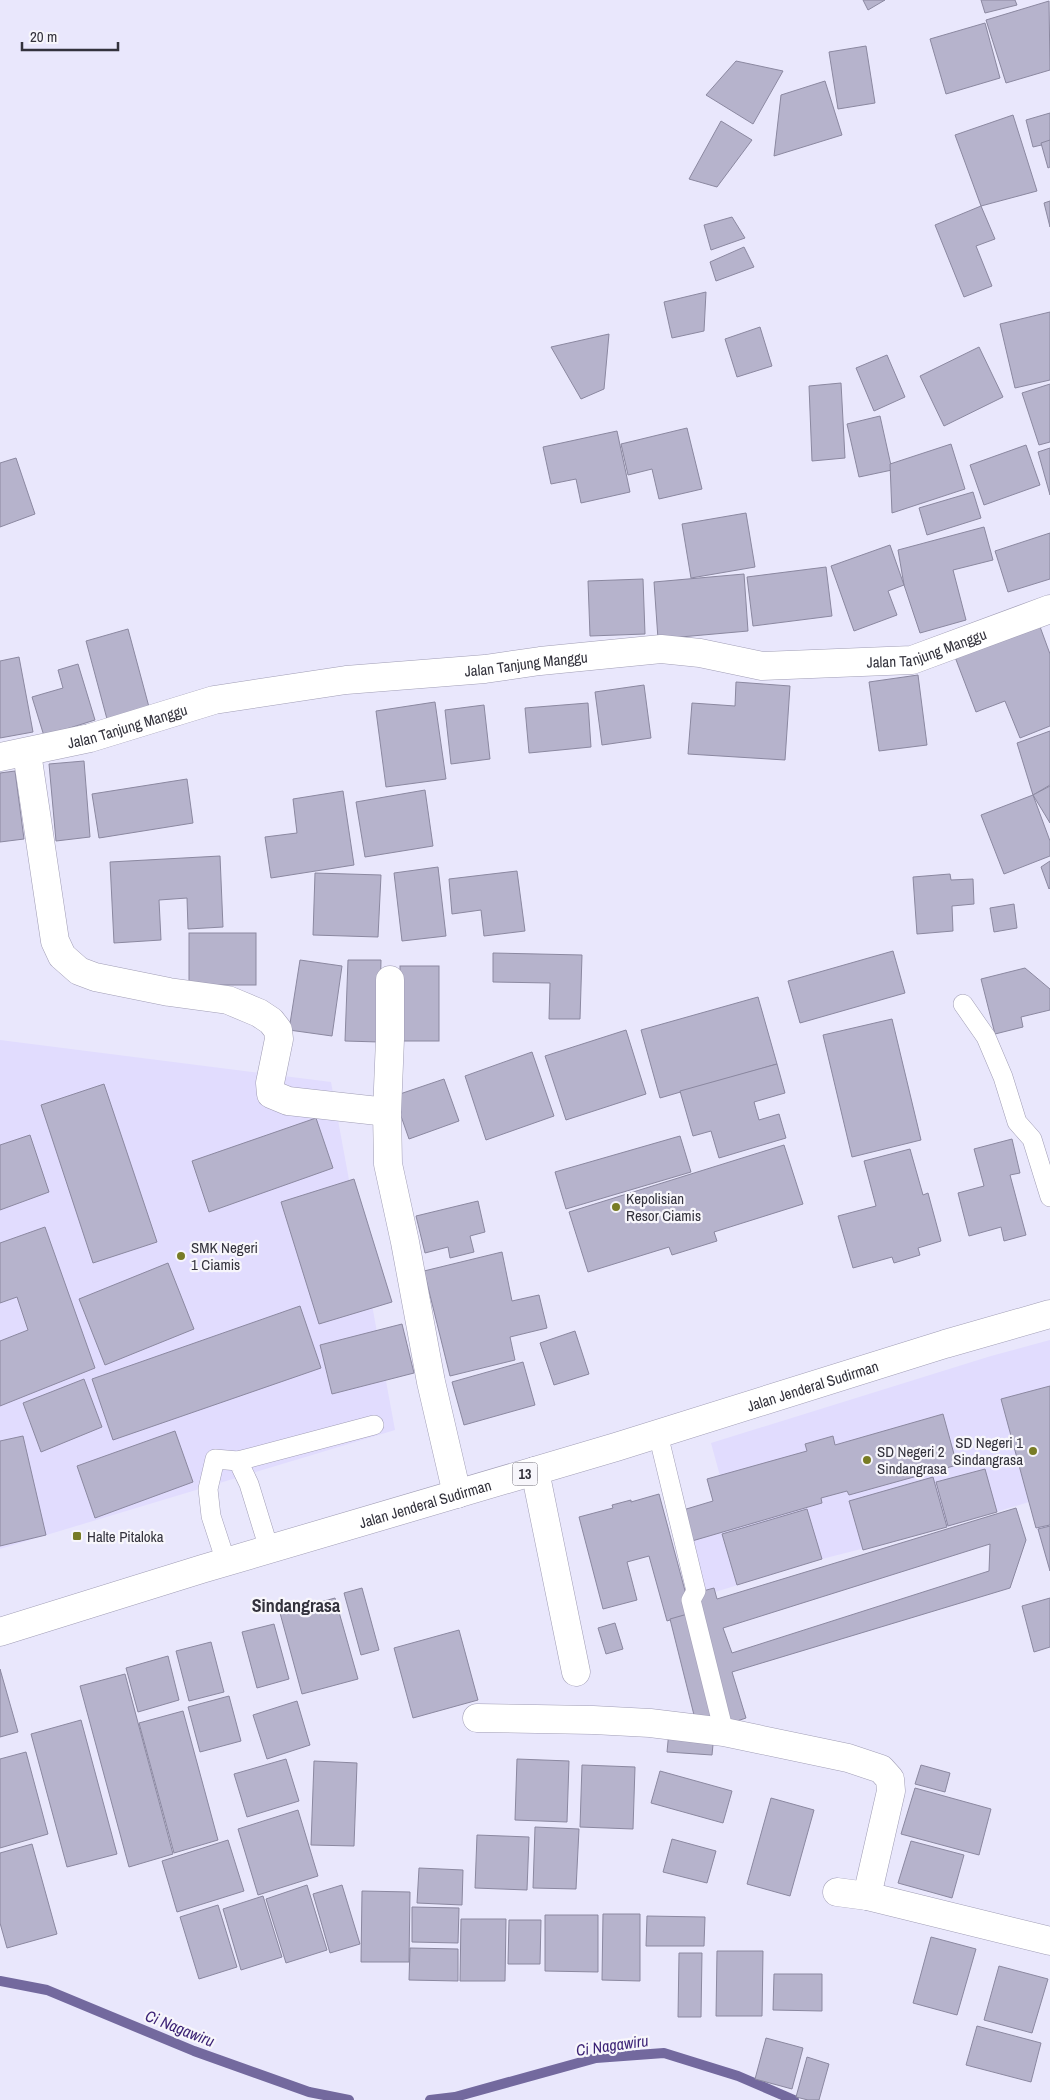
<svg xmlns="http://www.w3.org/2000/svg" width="1050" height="2100" viewBox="0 0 1050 2100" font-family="'Archivo Narrow',sans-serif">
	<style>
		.built { fill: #e1dcfe }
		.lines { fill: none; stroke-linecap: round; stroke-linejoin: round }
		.stream { stroke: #73699e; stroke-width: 10 }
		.building { fill: #b6b3cc; stroke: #8b88a0; fill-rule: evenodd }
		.service-casing { stroke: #a09db5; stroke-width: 20 }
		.minor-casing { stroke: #a09db5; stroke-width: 29 }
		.trunk-casing { stroke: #a09db5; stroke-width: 29 }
		.service { stroke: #fff; stroke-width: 19 }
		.minor { stroke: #fff; stroke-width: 28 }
		.trunk { stroke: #fff; stroke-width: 28 }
		.poi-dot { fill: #787c25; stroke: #f7f6fb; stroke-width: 2 }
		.labels { text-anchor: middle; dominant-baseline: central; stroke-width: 4.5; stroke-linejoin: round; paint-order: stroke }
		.shield { fill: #f7f6fb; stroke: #6e6d75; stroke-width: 1 }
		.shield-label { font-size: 14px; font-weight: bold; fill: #33323c }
		.street-label { font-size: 15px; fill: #33323c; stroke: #f7f6fb }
		.poi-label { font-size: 15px; fill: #33323c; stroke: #f7f6fb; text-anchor: start }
		.water-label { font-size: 16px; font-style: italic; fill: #391f73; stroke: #f7f6fb }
		.quarter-label { font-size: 18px; font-weight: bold; fill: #33323c; stroke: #f7f6fb }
	</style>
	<rect width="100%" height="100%" fill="#e9e7fc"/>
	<!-- built -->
	<g class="built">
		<polygon points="0,1040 331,1082 395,1430 0,1549"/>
		<polygon points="1050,1340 1050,1571 1029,1502 947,1527 822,1559 715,1592 713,1588 704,1591 683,1510 713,1501 707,1479 720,1476 711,1443 991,1356"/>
	</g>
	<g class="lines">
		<!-- stream -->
		<g class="stream">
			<polyline points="0,1981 47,1990 194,2051 309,2092 349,2100"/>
			<polyline points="430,2100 455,2097 596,2058 664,2053 738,2076 794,2100"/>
		</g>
	</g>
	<!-- building -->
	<g class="building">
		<polygon points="863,0 885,0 868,10"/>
		<polygon points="981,0 1015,0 1017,5 985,13"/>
		<polygon points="1049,1 1050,70 1006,83 986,20"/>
		<polygon points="985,23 1000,78 946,94 930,39"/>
		<polygon points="866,46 875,103 838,109 829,52"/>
		<polygon points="736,61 783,71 753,124 706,95"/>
		<polygon points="825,81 842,135 774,156 781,95"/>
		<polygon points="1050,113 1050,143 1033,147 1026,120"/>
		<polygon points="1013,115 1037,191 981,206 955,135"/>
		<polygon points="721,121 752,140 717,187 689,179"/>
		<polygon points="1050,140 1050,167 1048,168 1041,143"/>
		<polygon points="1050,201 1050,227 1044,203"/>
		<polygon points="981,206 995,239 976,246 992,286 964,297 935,225"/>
		<polygon points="732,217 745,238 711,250 704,225"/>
		<polygon points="744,247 754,267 716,281 710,262"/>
		<polygon points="706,292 704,331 672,338 664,302"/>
		<polygon points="1050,312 1050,380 1015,388 1000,324"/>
		<polygon points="760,327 772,366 737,377 725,339"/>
		<polygon points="609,334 604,389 581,399 551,347"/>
		<polygon points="979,347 1003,397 944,426 920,376"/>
		<polygon points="887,355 905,397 874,411 856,368"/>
		<polygon points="841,383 845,458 812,461 809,386"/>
		<polygon points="1050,384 1050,442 1039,445 1022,393"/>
		<polygon points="880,416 892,470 859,477 847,424"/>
		<polygon points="687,428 702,489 659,499 652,469 628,475 621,444"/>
		<polygon points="617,431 630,492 581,503 576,479 551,484 543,447"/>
		<polygon points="951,444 965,489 892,513 890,464"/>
		<polygon points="1026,445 1040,485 984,505 970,465"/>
		<polygon points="1050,448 1050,495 1038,452"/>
		<polygon points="16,458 35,514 0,527 0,463"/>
		<polygon points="973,492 981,518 927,535 919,508"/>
		<polygon points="746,513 755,567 691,578 682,524"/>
		<polygon points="984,527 993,560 953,570 966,620 920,633 904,585 898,550"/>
		<polygon points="1050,533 1050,579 1008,592 995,551"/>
		<polygon points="890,545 904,585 888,591 897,615 854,631 831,566"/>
		<polygon points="826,567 832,616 753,626 747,577"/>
		<polygon points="744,574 748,631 658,639 654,582"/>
		<polygon points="643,579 645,634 590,636 588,581"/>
		<polygon points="1039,624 1050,654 1050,726 1020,738 1005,701 976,712 955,657"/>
		<polygon points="128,629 149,707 107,719 86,641"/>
		<polygon points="19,657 33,732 0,738 0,661"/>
		<polygon points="78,664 95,720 44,736 32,697 63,688 58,670"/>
		<polygon points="918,675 927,745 879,751 869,682"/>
		<polygon points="736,682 790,686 785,760 688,754 692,703 735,706"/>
		<polygon points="644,685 651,738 602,745 595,692"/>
		<polygon points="435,702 446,779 386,787 376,711"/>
		<polygon points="588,703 591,747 529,753 525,708"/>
		<polygon points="484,705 490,759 451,764 445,710"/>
		<polygon points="1050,731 1050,785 1033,795 1017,743"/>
		<polygon points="84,761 90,837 56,841 49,764"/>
		<polygon points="15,771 24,839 0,842 0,773"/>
		<polygon points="187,779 193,823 99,838 92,794"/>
		<polygon points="1050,786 1050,823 1033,795"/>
		<polygon points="425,790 433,846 365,857 356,802"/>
		<polygon points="343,791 354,865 271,878 265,837 297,833 293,799"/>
		<polygon points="1033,795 1050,841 1050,856 1004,874 981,815"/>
		<polygon points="220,856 223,927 188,929 187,898 159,900 161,940 114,943 110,862"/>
		<polygon points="1050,861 1050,888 1049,889 1041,867"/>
		<polygon points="438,867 446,936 402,941 394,873"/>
		<polygon points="517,871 525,931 484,936 481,910 452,914 449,879"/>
		<polygon points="315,873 381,875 378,937 313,935"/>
		<polygon points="950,874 951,880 973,879 974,904 952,906 953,931 917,934 913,877"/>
		<polygon points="1014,904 1017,928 994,932 990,908"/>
		<rect x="189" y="933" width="67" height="52"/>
		<polygon points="893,951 905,993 800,1023 788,981"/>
		<polygon points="493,953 582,955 580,1019 549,1019 550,983 493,982"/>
		<polygon points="300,960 342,966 332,1036 289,1030"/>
		<polygon points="348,960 381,960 379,1042 345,1041"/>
		<rect x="400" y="966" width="39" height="75"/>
		<polygon points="1025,968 1050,989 1050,1010 1021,1017 1023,1027 995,1034 981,979"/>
		<polygon points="758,997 777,1064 660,1098 641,1030"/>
		<polygon points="892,1019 921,1140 852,1157 823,1035"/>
		<polygon points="626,1030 646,1094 566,1120 545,1056"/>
		<polygon points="532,1052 554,1116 486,1140 465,1076"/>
		<polygon points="777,1064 785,1093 754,1102 759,1120 779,1114 786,1138 719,1158 711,1131 693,1136 680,1091"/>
		<polygon points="444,1079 459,1121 409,1139 394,1096"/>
		<polygon points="104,1084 157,1242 93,1263 41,1105"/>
		<polygon points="316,1118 333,1168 209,1212 192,1161"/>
		<polygon points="30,1135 49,1192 0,1210 0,1145"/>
		<polygon points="680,1136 691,1172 566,1209 555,1172"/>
		<polygon points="1012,1139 1020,1173 1010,1175 1026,1235 1004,1241 1001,1227 969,1236 958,1193 984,1186 974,1149"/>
		<polygon points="784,1145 803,1204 714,1232 717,1241 672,1255 669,1247 588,1272 569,1212"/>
		<polygon points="910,1149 923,1195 928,1193 941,1241 918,1248 920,1255 894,1263 892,1257 853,1268 838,1216 876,1206 864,1161"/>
		<polygon points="354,1179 392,1302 319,1324 281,1202"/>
		<polygon points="478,1201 485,1232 470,1236 474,1252 450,1258 448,1247 425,1253 416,1216"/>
		<polygon points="45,1227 95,1368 0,1406 0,1341 28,1330 17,1297 0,1303 0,1243"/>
		<polygon points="502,1252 512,1301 539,1295 547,1328 510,1337 515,1360 450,1376 424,1271"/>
		<polygon points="168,1263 194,1329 105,1365 79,1299"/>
		<polygon points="300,1306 321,1368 113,1440 92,1379"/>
		<polygon points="402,1324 414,1373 332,1394 320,1345"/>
		<polygon points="575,1331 589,1374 554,1385 540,1343"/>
		<polygon points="523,1362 535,1405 464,1425 452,1382"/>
		<polygon points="84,1379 102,1427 41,1452 23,1403"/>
		<polygon points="1050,1386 1050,1525 1036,1528 1001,1399"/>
		<polygon points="943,1414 957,1465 849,1495 847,1491 821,1498 822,1503 692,1541 683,1510 713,1501 707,1479 807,1451 805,1444 833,1436 835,1445"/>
		<polygon points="175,1431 193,1482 95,1518 77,1466"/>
		<polygon points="23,1436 46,1535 0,1546 0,1441"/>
		<polygon points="985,1469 997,1512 948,1526 936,1482"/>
		<polygon points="933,1477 947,1527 863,1550 849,1501"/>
		<polygon points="659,1494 691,1613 667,1621 649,1556 627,1562 637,1600 603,1609 579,1517 613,1508 612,1505 631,1500 631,1502"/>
		<path d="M1016,1508L1026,1540L1010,1588L732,1672L746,1718L731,1723L688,1595L714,1588L717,1599ZM990,1544L989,1571L732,1653L723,1628Z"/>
		<polygon points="807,1509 822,1559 737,1585 722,1534"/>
		<polygon points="1050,1526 1050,1571 1038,1529"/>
		<polygon points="362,1588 379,1650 361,1655 344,1593"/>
		<polygon points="335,1598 358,1679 302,1694 280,1613"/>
		<polygon points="1050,1598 1050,1647 1034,1652 1022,1606"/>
		<polygon points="691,1613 718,1722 697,1727 670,1619"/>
		<polygon points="615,1623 623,1649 606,1654 598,1628"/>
		<polygon points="274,1624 289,1679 257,1688 242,1632"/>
		<polygon points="459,1630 478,1700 413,1718 394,1648"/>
		<polygon points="211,1642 224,1692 189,1701 176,1651"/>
		<polygon points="168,1656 179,1700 138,1712 126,1668"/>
		<polygon points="0,1669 18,1732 0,1737"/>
		<polygon points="125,1674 173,1854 129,1867 80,1686"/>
		<polygon points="229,1696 241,1741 200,1752 188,1707"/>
		<polygon points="297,1701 310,1745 267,1759 253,1715"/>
		<polygon points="183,1711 218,1840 174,1853 139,1723"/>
		<polygon points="81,1720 117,1854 67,1867 31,1734"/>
		<polygon points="669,1731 714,1734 712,1755 667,1752"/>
		<polygon points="26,1752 48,1834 0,1848 0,1759"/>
		<polygon points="286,1759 299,1801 247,1817 234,1774"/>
		<polygon points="517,1759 569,1761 567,1822 515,1820"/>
		<polygon points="314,1761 357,1763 354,1846 311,1845"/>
		<polygon points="582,1765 635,1767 633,1829 580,1827"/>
		<polygon points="921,1765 950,1773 945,1792 915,1784"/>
		<polygon points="660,1771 732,1791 723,1823 651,1803"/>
		<polygon points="915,1788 991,1809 979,1855 901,1834"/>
		<polygon points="771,1798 814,1810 790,1896 747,1884"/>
		<polygon points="298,1810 318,1876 258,1895 238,1829"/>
		<polygon points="535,1827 579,1829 576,1889 533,1888"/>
		<polygon points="477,1835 529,1837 527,1890 475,1888"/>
		<polygon points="672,1839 716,1851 707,1883 663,1872"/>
		<polygon points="228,1840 244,1891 177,1912 162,1861"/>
		<polygon points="911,1841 964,1855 952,1898 898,1883"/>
		<polygon points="32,1844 57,1934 7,1948 0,1923 0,1853"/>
		<polygon points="419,1868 463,1870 462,1905 417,1903"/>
		<polygon points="307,1885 327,1950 286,1963 266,1899"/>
		<polygon points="342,1885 360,1944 330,1953 313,1894"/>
		<polygon points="362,1891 410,1892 409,1962 361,1962"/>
		<polygon points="263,1896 282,1957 241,1970 223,1909"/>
		<polygon points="218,1905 237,1967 199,1979 180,1917"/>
		<polygon points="412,1907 459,1908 458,1943 412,1942"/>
		<polygon points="603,1914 640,1914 640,1981 602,1980"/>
		<polygon points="545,1915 598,1915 598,1972 545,1971"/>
		<polygon points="647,1916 705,1917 704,1946 646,1946"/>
		<polygon points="461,1919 506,1919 505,1981 460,1981"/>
		<polygon points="509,1920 541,1920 540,1964 508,1964"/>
		<polygon points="931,1937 976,1949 957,2015 913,2003"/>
		<polygon points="410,1948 458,1949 458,1981 409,1980"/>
		<polygon points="717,1951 763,1951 762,2016 716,2016"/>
		<polygon points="679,1953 702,1953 701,2017 678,2017"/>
		<polygon points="999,1966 1048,1979 1032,2033 984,2020"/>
		<polygon points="774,1974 822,1974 822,2011 773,2010"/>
		<polygon points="977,2026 1041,2043 1031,2082 966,2065"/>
		<polygon points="766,2038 803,2048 792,2089 755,2079"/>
		<polygon points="807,2057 829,2064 819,2100 808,2100 796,2097"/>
	</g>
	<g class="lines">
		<defs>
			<g id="service">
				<polyline points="963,1004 986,1037 1003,1077 1017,1122 1032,1139 1050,1197"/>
				<polyline points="658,1434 696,1591 691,1600 724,1732"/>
				<polyline points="238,1461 374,1425"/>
				<polyline points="226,1562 211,1516 208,1489 215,1459 238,1461 249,1484 269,1549"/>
			</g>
			<g id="minor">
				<polyline points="27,753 55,941 62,956 79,971 95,977 169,992 228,1000 259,1013 271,1021 278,1030 279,1039 270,1083 271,1094 288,1101 387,1112"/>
				<path id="s1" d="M0,757L90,738L214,700L346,680L485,669L540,661L661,649L700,653L762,666L912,660L1050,609"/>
				<polyline points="390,980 390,1039 387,1112 388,1164 405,1242 431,1382 457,1494"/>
				<polyline points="535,1471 576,1672"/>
				<polyline points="477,1718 593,1720 650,1723 724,1732 848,1758 881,1769 890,1779 891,1791 867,1896 1050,1941"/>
				<polyline points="837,1892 867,1896"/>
			</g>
			<g id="trunk">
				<path id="s2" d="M0,1632L202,1569L616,1447L945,1344L1050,1314"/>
			</g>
		</defs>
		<!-- service casing -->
		<use href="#service" class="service-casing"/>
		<!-- minor casing -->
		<use href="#minor" class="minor-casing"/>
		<!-- trunk casing -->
		<use href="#trunk" class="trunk-casing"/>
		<!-- service -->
		<use href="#service" class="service"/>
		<!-- minor -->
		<use href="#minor" class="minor"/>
		<!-- trunk -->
		<use href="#trunk" class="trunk"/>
	</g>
	<!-- markers -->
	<g class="poi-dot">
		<circle cx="616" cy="1207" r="5"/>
		<circle cx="181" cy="1256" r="5"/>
		<circle cx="1033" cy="1451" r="5"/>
		<circle cx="867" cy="1460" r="5"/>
		<rect x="72" y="1531" width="10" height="10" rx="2.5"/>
	</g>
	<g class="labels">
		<!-- shield labels -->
		<rect class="shield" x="512.5" y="1462.5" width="25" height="23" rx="4"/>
		<g class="shield-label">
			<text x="525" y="1474">13</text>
		</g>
		<!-- street labels -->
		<g class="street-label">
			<text stroke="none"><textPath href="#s1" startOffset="941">Jalan Tanjung Manggu</textPath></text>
			<text stroke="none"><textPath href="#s1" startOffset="536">Jalan Tanjung Manggu</textPath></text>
			<text stroke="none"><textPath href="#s1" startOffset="131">Jalan Tanjung Manggu</textPath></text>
			<text stroke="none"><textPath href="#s2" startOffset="849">Jalan Jenderal Sudirman</textPath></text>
			<text stroke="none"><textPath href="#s2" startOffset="444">Jalan Jenderal Sudirman</textPath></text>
		</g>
		<!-- poi labels -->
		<g class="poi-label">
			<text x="626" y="1198">Kepolisian<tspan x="626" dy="17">Resor Ciamis</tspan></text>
			<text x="191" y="1247">SMK Negeri<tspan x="191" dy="17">1 Ciamis</tspan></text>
			<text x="1023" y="1442" text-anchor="end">SD Negeri 1<tspan x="1023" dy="17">Sindangrasa</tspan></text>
			<text x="877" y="1451">SD Negeri 2<tspan x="877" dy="17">Sindangrasa</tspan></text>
			<text x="87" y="1536">Halte Pitaloka</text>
		</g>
		<!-- water labels -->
		<g class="water-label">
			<text transform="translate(180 2028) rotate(22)">Ci Nagawiru</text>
			<text transform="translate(612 2045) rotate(-8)">Ci Nagawiru</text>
		</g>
		<!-- quarter labels -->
		<g class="quarter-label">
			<text x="296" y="1605">Sindangrasa</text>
		</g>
	</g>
	<!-- scale -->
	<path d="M22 42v8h96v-8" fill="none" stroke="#33323c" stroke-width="2.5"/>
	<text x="30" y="42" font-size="15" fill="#33323c" stroke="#f7f6fb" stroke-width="4" paint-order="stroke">20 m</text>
</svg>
